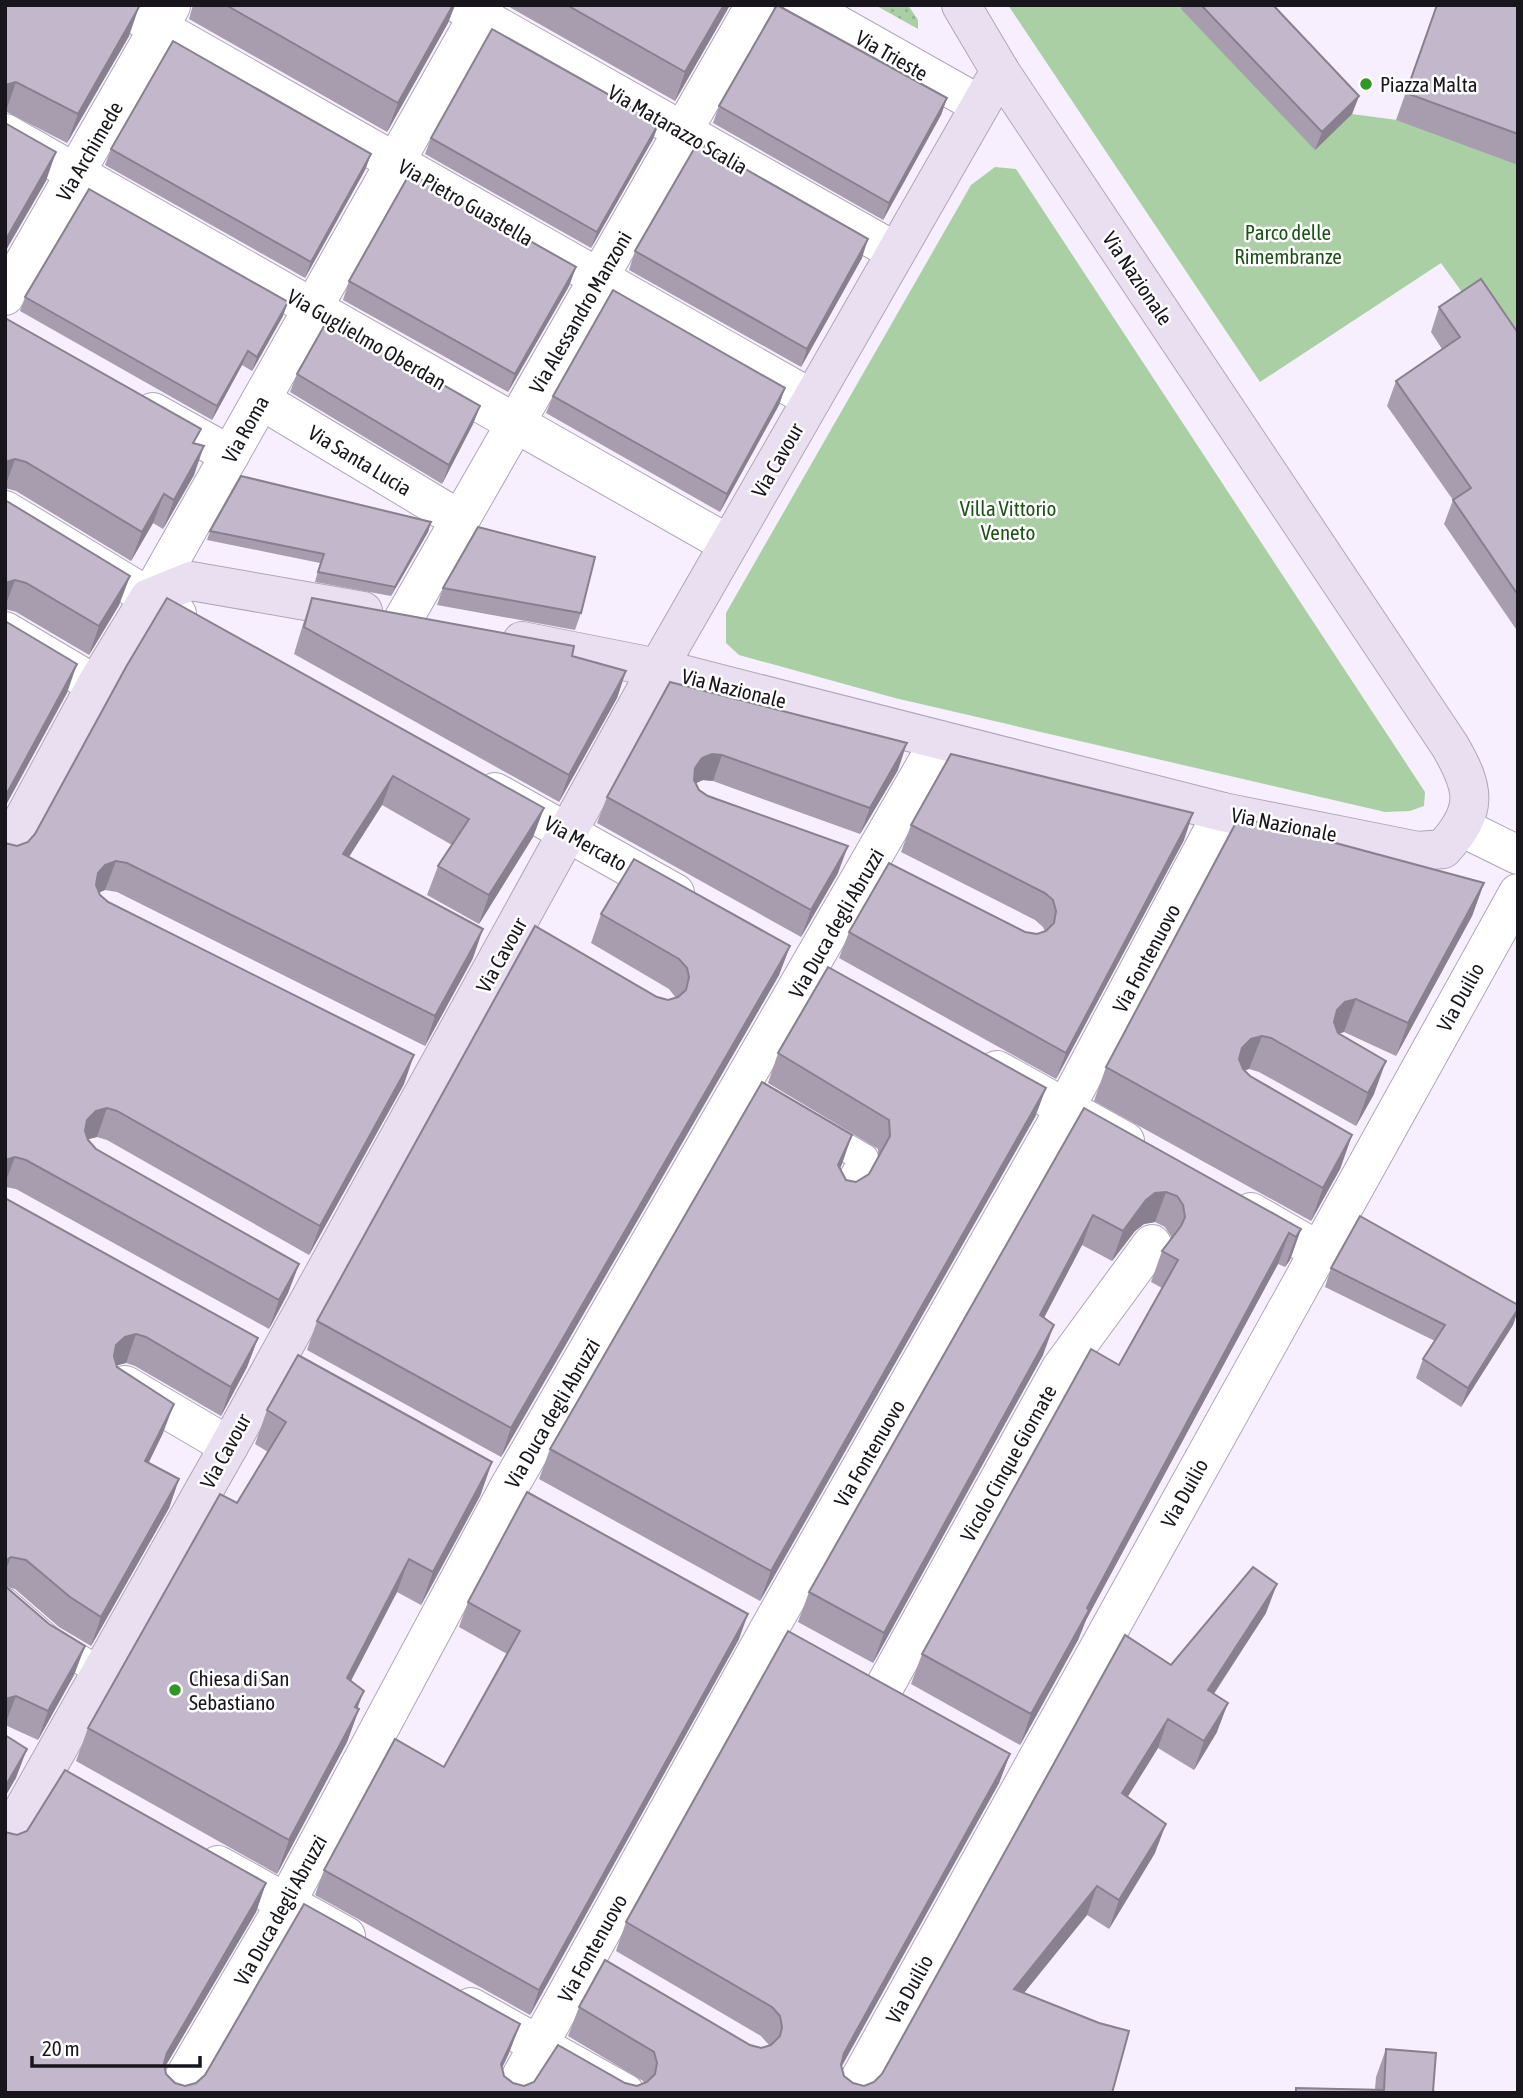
<svg xmlns="http://www.w3.org/2000/svg" width="1523" height="2098" viewBox="0 0 1523 2098" font-family="'Asap Condensed',sans-serif">
	<style>
		.green { fill: #aacfa4 }
		.garden { fill: url(#garden-dots) }
		.lines { fill: none; stroke-linecap: round; stroke-linejoin: round }
		.service-casing { stroke: #b1a5b9; stroke-width: 30 }
		.pedestrian-casing { stroke: #b1a5b9; stroke-width: 40 }
		.minor-casing { stroke: #b1a5b9; stroke-width: 40 }
		.tertiary-casing { stroke: #b1a5b9; stroke-width: 40 }
		.secondary-casing { stroke: #b1a5b9; stroke-width: 40 }
		.service { stroke: #fff; stroke-width: 28 }
		.pedestrian { stroke: #fff; stroke-width: 38 }
		.minor { stroke: #fff; stroke-width: 38 }
		.tertiary { stroke: #fff; stroke-width: 38 }
		.secondary { stroke: #eadff1; stroke-width: 38 }
		.wall { fill: #a89daf }
		.shaded-wall { fill: #88808e }
		.building { fill: #c3b7cb; stroke: #88808e; stroke-width: 2 }
		.poi-dot { fill: #2f9822; stroke: #fff; stroke-width: 2.5 }
		.labels { text-anchor: middle; dominant-baseline: central; stroke-width: 5; stroke-linejoin: round; paint-order: stroke }
		.street-label { font-size: 21px; fill: #19151c; stroke: #fff }
		.poi-label { font-size: 21px; fill: #19151c; stroke: #fff; text-anchor: start }
		.park-label { font-size: 21px; fill: #1b5314; stroke: #fff }
	</style>
	<defs>
		<pattern id="garden-dots" width="8" height="8" patternUnits="userSpaceOnUse" patternTransform="scale(1.75)"><rect width="8" height="8" fill="#aacfa4"/><path d="M2 2h.1M6 6h.1" fill="none" stroke="#92b18d" stroke-width="1.8" stroke-linecap="round"/></pattern>
	</defs>
	<rect width="100%" height="100%" fill="#f7effd"/>
	<!-- green -->
	<g class="green">
		<polygon points="1008,5 1179,5 1352,114 1397,120 1518,163 1518,370 1441,263 1260,382"/>
		<polygon points="995,167 1016,169 1425,792 1424,806 1410,811 1385,812 895,698 739,655 726,643 726,613 971,185"/>
	</g>
	<!-- garden -->
	<polygon class="garden" points="875,5 908,5 918,20 918,29"/>
	<g class="lines">
		<defs>
			<g id="service">
				<polyline points="814,1129 864,1158 844,1195"/>
				<polyline points="5,1602 49,1640 102,1673"/>
			</g>
			<polyline id="pedestrian" points="125,1385 229,1446"/>
			<g id="minor">
				<polyline points="119,5 812,399"/>
				<polyline points="460,5 896,252"/>
				<polyline points="803,5 980,105"/>
				<polyline points="5,133 728,544"/>
				<polyline points="5,296 171,6"/>
				<polyline points="261,400 460,520"/>
				<polyline points="153,412 230,455"/>
				<polyline points="5,510 177,614"/>
				<polyline points="149,598 484,5"/>
				<polyline points="404,618 755,5"/>
				<polyline points="5,631 96,685"/>
				<polyline points="495,792 675,893"/>
				<polyline points="1463,828 1518,855"/>
				<polyline points="997,1070 1125,1141"/>
				<polyline points="1251,1212 1319,1251"/>
				<polyline points="881,1693 1061,1368 1152,1244"/>
				<polyline points="175,2093 286,1903 509,1487 940,740"/>
				<polyline points="512,2093 768,1631 1066,1107 1223,812"/>
				<polyline points="852,2093 1518,893"/>
			</g>
			<g id="tertiary">
				<polyline points="218,1865 346,1936"/>
				<polyline points="471,2007 625,2093"/>
			</g>
			<g id="secondary">
				<path d="M522,641L658,668L1223,812L1418,851L1443,849C1479,810 1475,789 1450,746L1000,71L961,5"/>
				<polyline points="5,853 96,685 149,598 191,581 363,611"/>
				<polyline points="5,1842 229,1446 658,668 1000,71"/>
			</g>
		</defs>
		<!-- service casing -->
		<use href="#service" class="service-casing"/>
		<!-- pedestrian casing -->
		<use href="#pedestrian" class="pedestrian-casing"/>
		<!-- minor casing -->
		<use href="#minor" class="minor-casing"/>
		<!-- tertiary casing -->
		<use href="#tertiary" class="tertiary-casing"/>
		<!-- secondary casing -->
		<use href="#secondary" class="secondary-casing"/>
		<!-- service -->
		<use href="#service" class="service"/>
		<!-- pedestrian -->
		<use href="#pedestrian" class="pedestrian"/>
		<!-- minor -->
		<use href="#minor" class="minor"/>
		<!-- tertiary -->
		<use href="#tertiary" class="tertiary"/>
		<!-- secondary -->
		<use href="#secondary" class="secondary"/>
	</g>
	<!-- wall -->
	<g class="wall">
		<polygon points="5,5 129,36 67,143 5,111"/>
		<polygon points="193,5 455,5 448,23 387,132 189,19"/>
		<polygon points="506,5 730,5 675,101"/>
		<polygon points="1182,5 1273,5 1359,96 1352,114 1315,150 1181,9"/>
		<polygon points="1437,5 1518,5 1518,165 1396,120"/>
		<polygon points="947,98 941,115 883,220 713,123 719,106"/>
		<polygon points="659,123 653,139 591,248 425,154 431,138"/>
		<polygon points="111,149 371,154 365,170 305,278 105,165"/>
		<polygon points="635,251 862,258 801,367 629,270"/>
		<polygon points="576,267 569,286 508,392 343,300 349,281"/>
		<polygon points="25,297 283,316 252,371 242,365 212,420 20,311"/>
		<polygon points="1439,307 1518,333 1518,632 1444,524 1453,500 1387,406 1396,381 1442,349 1431,332"/>
		<polygon points="5,318 196,444 194,475 163,529 153,523 131,561 16,491 5,488"/>
		<polygon points="297,374 480,406 473,424 442,484 290,392"/>
		<polygon points="785,388 779,405 720,512 546,413 553,396"/>
		<polygon points="5,500 130,576 119,605 89,655 16,612 5,609"/>
		<polygon points="431,522 428,532 391,596 315,582 320,563 207,540 210,531"/>
		<polygon points="443,588 581,613 575,630 437,605"/>
		<polygon points="312,598 572,656 626,671 617,698 559,802 294,654 303,624"/>
		<polygon points="126,667 544,808 533,837 479,924 427,895 438,866 452,845 382,805 349,857 473,958 425,1046 117,892 105,890 99,893 100,895 108,902 404,1084 309,1255 107,1140 97,1137 87,1139 96,1149 299,1264 288,1293 269,1329 16,1189 5,1187 5,843 17,846 28,842 35,834"/>
		<polygon points="670,682 898,770 860,834 713,781 703,780 696,783 699,790 708,796 838,873 801,937 597,823 607,797"/>
		<polygon points="911,825 1184,840 1056,1079 839,958 849,932 1025,932 1037,934 1045,932 1043,927 1035,920 901,852"/>
		<polygon points="1484,883 1472,916 1396,1056 1344,1032 1339,1034 1374,1094 1356,1126 1259,1072 1249,1069 1244,1071 1250,1076 1352,1135 1340,1169 1311,1221 1094,1101 1106,1067"/>
		<polygon points="601,914 790,946 779,975 501,1457 307,1350 317,1321 657,997 668,1000 676,998 669,989 591,943"/>
		<polygon points="778,1053 1046,1088 1035,1117 760,1601 539,1479 550,1449 842,1164 840,1168 846,1180 856,1182 869,1174 878,1157 878,1149 768,1083"/>
		<polygon points="1084,1108 1301,1229 1290,1260 1285,1267 1278,1264 1086,1620 1078,1640 1020,1745 911,1684 922,1654 1119,1365 1162,1288 1151,1282 1162,1251 1172,1238 1165,1227 1155,1222 1144,1224 1135,1231 1112,1261 1082,1245 1044,1318 1043,1355 873,1663 798,1622 809,1592"/>
		<polygon points="5,1198 258,1338 247,1367 221,1416 135,1366 126,1363 116,1365 163,1433 148,1463 179,1479 169,1508 91,1646 59,1627 15,1589 7,1587 49,1624 85,1646 74,1675 38,1740 5,1725"/>
		<polygon points="1331,1268 1518,1305 1518,1311 1513,1325 1461,1407 1416,1378 1423,1359 1435,1341 1325,1287"/>
		<polygon points="267,1410 492,1462 480,1496 421,1605 397,1592 351,1681 358,1708 359,1709 347,1742 277,1874 76,1761 88,1728 237,1503 268,1452 255,1444"/>
		<polygon points="468,1602 739,1639 530,2015 315,1895 324,1870 444,1767 507,1654 459,1627"/>
		<polygon points="1266,1613 1214,1694 1217,1732 1194,1770 1158,1748 1128,1796 1155,1853 1109,1929 1087,1915 1023,1993 1112,2093 5,2093 266,1883 256,1912 165,2067 166,2074 175,2083 185,2086 520,2024 509,2053 502,2068 504,2076 513,2083 524,2086 625,2083 637,2086 644,2083 643,2081 568,2036 579,2007 761,2048 769,2045 761,2036 616,1951 626,1922 1010,1754 999,1783 841,2067 844,2076 853,2083 864,2086 874,2082 882,2074 1171,1665"/>
		<polygon points="1386,2049 1433,2091 1437,2093 1294,2093 1296,2088 1375,2089 1376,2077"/>
	</g>
	<!-- shaded-wall -->
	<g class="shaded-wall">
		<polygon points="453,5 455,5 448,23 387,132 398,103"/>
		<polygon points="724,5 730,5 675,101 685,72"/>
		<polygon points="139,7 129,36 67,143 78,114"/>
		<polygon points="16,82 6,111 5,85"/>
		<polygon points="1359,96 1352,114 1315,150 1322,132"/>
		<polygon points="947,98 941,115 883,220 889,203"/>
		<polygon points="659,123 653,139 591,248 597,232"/>
		<polygon points="56,152 46,181 5,252 5,241"/>
		<polygon points="371,154 365,170 305,278 311,262"/>
		<polygon points="868,239 862,258 801,367 807,349"/>
		<polygon points="576,267 569,286 508,392 515,374"/>
		<polygon points="288,302 283,316 252,371 257,357"/>
		<polygon points="248,351 242,365 212,420 217,406"/>
		<polygon points="785,388 779,405 720,512 727,494"/>
		<polygon points="480,406 473,424 442,484 449,465"/>
		<polygon points="204,446 194,475 163,529 174,500"/>
		<polygon points="15,459 5,487 5,462"/>
		<polygon points="164,494 153,523 131,561 142,532"/>
		<polygon points="431,522 428,532 391,596 395,587"/>
		<polygon points="130,576 119,605 89,655 99,626"/>
		<polygon points="15,580 5,607 5,583"/>
		<polygon points="77,664 67,693 5,807 5,797"/>
		<polygon points="626,671 617,698 559,802 569,775"/>
		<polygon points="907,743 898,770 860,834 870,808"/>
		<polygon points="712,754 722,755 713,781 703,780 692,785 695,768 702,758"/>
		<polygon points="393,776 382,805 332,883 343,854"/>
		<polygon points="544,808 533,837 479,924 489,895"/>
		<polygon points="1193,813 1184,840 1056,1079 1066,1053"/>
		<polygon points="848,846 838,873 801,937 811,910"/>
		<polygon points="116,861 105,890 94,894 98,873 105,865"/>
		<polygon points="1484,883 1472,916 1396,1056 1408,1023"/>
		<polygon points="483,929 473,958 425,1046 435,1016"/>
		<polygon points="790,946 779,975 501,1457 511,1428"/>
		<polygon points="1356,999 1344,1032 1333,1035 1325,1043 1337,1010 1345,1002"/>
		<polygon points="1262,1036 1249,1069 1238,1072 1230,1081 1242,1048 1251,1039"/>
		<polygon points="414,1055 404,1084 309,1255 320,1226"/>
		<polygon points="1386,1061 1374,1094 1356,1126 1368,1093"/>
		<polygon points="1046,1088 1035,1117 760,1601 771,1571"/>
		<polygon points="107,1108 97,1137 86,1140 77,1149 87,1120 96,1111"/>
		<polygon points="852,1135 842,1164 827,1195 838,1165"/>
		<polygon points="1352,1135 1340,1169 1311,1221 1323,1188"/>
		<polygon points="15,1157 5,1183 5,1160"/>
		<polygon points="1166,1192 1155,1222 1144,1224 1135,1231 1112,1261 1123,1231 1146,1200 1155,1193"/>
		<polygon points="1093,1215 1082,1245 1029,1346 1040,1315"/>
		<polygon points="1301,1229 1290,1260 1285,1267 1296,1237"/>
		<polygon points="1289,1233 1278,1264 1086,1620 1078,1640 1020,1745 1031,1714 1087,1608"/>
		<polygon points="299,1264 288,1293 269,1329 279,1300"/>
		<polygon points="1518,1309 1513,1325 1461,1407 1468,1388"/>
		<polygon points="1054,1325 1043,1355 873,1663 884,1633"/>
		<polygon points="136,1334 126,1363 115,1366 106,1375 116,1345 125,1337"/>
		<polygon points="258,1338 247,1367 221,1416 231,1387"/>
		<polygon points="174,1404 163,1433 135,1491 145,1461"/>
		<polygon points="492,1462 480,1496 421,1605 433,1572"/>
		<polygon points="179,1479 169,1508 91,1646 101,1617"/>
		<polygon points="11,1557 5,1572 5,1561"/>
		<polygon points="409,1559 397,1592 335,1711 347,1678"/>
		<polygon points="1277,1584 1266,1613 1197,1719 1208,1690"/>
		<polygon points="748,1614 739,1639 530,2015 539,1990"/>
		<polygon points="85,1646 74,1675 38,1740 48,1711"/>
		<polygon points="364,1691 352,1722 359,1709 347,1742 277,1874 289,1840"/>
		<polygon points="16,1696 5,1725 5,1699"/>
		<polygon points="1228,1703 1217,1732 1194,1770 1204,1741"/>
		<polygon points="1168,1719 1158,1748 1112,1822 1122,1793"/>
		<polygon points="27,1749 16,1778 5,1797 5,1787"/>
		<polygon points="1010,1754 999,1783 833,2082 844,2053"/>
		<polygon points="1166,1824 1155,1853 1109,1929 1119,1900"/>
		<polygon points="266,1883 256,1912 156,2082 167,2053"/>
		<polygon points="1097,1886 1087,1915 1003,2019 1014,1989"/>
		<polygon points="520,2024 509,2053 490,2093 501,2064"/>
	</g>
	<!-- building -->
	<g class="building">
		<polygon points="5,5 137,5 139,7 78,114 16,82 5,85"/>
		<polygon points="226,5 453,5 398,103"/>
		<polygon points="567,5 724,5 685,72"/>
		<polygon points="777,5 947,98 889,203 719,106"/>
		<polygon points="1201,5 1273,5 1359,96 1322,132"/>
		<polygon points="1437,5 1518,5 1518,134 1406,93"/>
		<polygon points="492,29 659,123 597,232 431,138"/>
		<polygon points="173,41 371,154 311,262 111,149"/>
		<polygon points="5,123 56,152 5,241"/>
		<polygon points="698,142 868,239 807,349 635,251"/>
		<polygon points="410,173 576,267 515,374 349,281"/>
		<polygon points="89,189 288,302 257,357 248,351 217,406 25,297"/>
		<polygon points="1481,279 1518,333 1518,595 1453,500 1471,488 1396,381 1460,337 1439,307"/>
		<polygon points="613,290 785,388 727,494 553,396"/>
		<polygon points="5,318 201,429 193,443 204,446 174,500 164,494 142,532 26,462 15,459 5,462"/>
		<polygon points="328,319 480,406 449,465 297,374"/>
		<polygon points="241,476 431,522 395,587 318,572 324,554 210,531"/>
		<polygon points="5,500 130,576 99,626 26,583 15,580 5,583"/>
		<polygon points="478,527 595,557 581,613 443,588"/>
		<polygon points="167,598 544,808 489,895 438,866 469,819 393,776 343,854 483,929 435,1016 127,863 116,861 105,865 98,873 96,885 100,895 108,902 414,1055 320,1226 117,1111 107,1108 96,1111 87,1120 85,1131 88,1140 96,1149 299,1264 279,1300 26,1160 15,1157 5,1160 5,843 17,846 28,842 35,834 126,667"/>
		<polygon points="312,598 574,646 572,656 626,671 569,775 304,627"/>
		<polygon points="5,621 77,664 5,797"/>
		<polygon points="670,682 907,743 870,808 722,755 712,754 702,758 695,768 694,780 699,790 708,796 848,846 811,910 607,797"/>
		<polygon points="951,754 1193,813 1066,1053 849,932 889,863 1025,932 1037,934 1046,931 1054,923 1056,911 1053,900 1045,893 911,825"/>
		<polygon points="1239,817 1484,883 1408,1023 1356,999 1345,1002 1337,1010 1334,1022 1338,1033 1386,1061 1368,1093 1271,1038 1262,1036 1251,1039 1242,1048 1239,1059 1243,1069 1250,1076 1352,1135 1323,1188 1106,1067"/>
		<polygon points="634,859 790,946 511,1428 317,1321 535,926 657,997 668,1000 678,997 686,990 689,977 687,968 679,959 601,914"/>
		<polygon points="828,967 1046,1088 771,1571 550,1449 762,1082 852,1135 838,1165 846,1180 856,1182 869,1174 890,1136 889,1120 778,1053"/>
		<polygon points="1084,1108 1301,1229 1296,1237 1289,1233 1087,1608 1089,1610 1031,1714 922,1654 1091,1349 1119,1365 1178,1260 1162,1251 1181,1226 1185,1217 1183,1205 1177,1196 1166,1192 1155,1193 1146,1200 1123,1231 1093,1215 1040,1315 1054,1325 884,1633 809,1592"/>
		<polygon points="5,1198 258,1338 231,1387 146,1337 136,1334 125,1337 116,1345 114,1356 117,1367 174,1404 145,1461 179,1479 101,1617 70,1597 26,1560 11,1557 5,1561"/>
		<polygon points="1360,1216 1518,1305 1518,1309 1468,1388 1423,1359 1445,1325 1331,1268"/>
		<polygon points="298,1355 492,1462 433,1572 409,1559 347,1678 364,1691 355,1707 359,1709 289,1840 88,1728 220,1494 237,1503 286,1422 267,1410"/>
		<polygon points="527,1492 748,1614 539,1990 324,1870 395,1739 444,1767 520,1631 468,1602"/>
		<polygon points="1253,1567 1277,1584 1208,1690 1228,1703 1204,1741 1168,1719 1122,1793 1166,1824 1119,1900 1097,1886 1014,1989 1099,2023 1129,2031 1112,2093 5,2093 5,1832 17,1835 27,1831 65,1770 266,1883 167,2053 164,2063 166,2074 175,2083 185,2086 196,2083 205,2075 304,1904 520,2024 501,2064 504,2076 513,2083 524,2086 534,2082 558,2045 625,2083 637,2086 647,2082 655,2074 657,2063 654,2052 579,2007 605,1960 750,2045 761,2048 771,2045 780,2036 782,2027 780,2016 772,2007 626,1922 788,1631 1010,1754 844,2053 841,2065 844,2076 853,2083 864,2086 874,2082 882,2074 1125,1635 1171,1665"/>
		<polygon points="5,1586 49,1624 85,1646 48,1711 16,1696 5,1699"/>
		<polygon points="5,1735 27,1749 5,1787"/>
		<polygon points="1386,2049 1436,2053 1433,2091 1437,2093 1296,2093 1296,2088 1384,2090"/>
	</g>
	<!-- markers -->
	<g class="poi-dot">
		<circle cx="1366" cy="84" r="7"/>
		<circle cx="175" cy="1690" r="7"/>
	</g>
	<g class="labels">
		<!-- street labels -->
		<g class="street-label">
			<text transform="translate(892 55) rotate(30)">Via Trieste</text>
			<text transform="translate(678 129) rotate(30)">Via Matarazzo Scalia</text>
			<text transform="translate(89 151) rotate(-60)">Via Archimede</text>
			<text transform="translate(466 202) rotate(30)">Via Pietro Guastella</text>
			<text transform="translate(1138 278) rotate(56)">Via Nazionale</text>
			<text transform="translate(580 312) rotate(-60)">Via Alessandro Manzoni</text>
			<text transform="translate(367 339) rotate(30)">Via Guglielmo Oberdan</text>
			<text transform="translate(245 429) rotate(-61)">Via Roma</text>
			<text transform="translate(360 460) rotate(31)">Via Santa Lucia</text>
			<text transform="translate(777 460) rotate(-60)">Via Cavour</text>
			<text transform="translate(734 688) rotate(14)">Via Nazionale</text>
			<text transform="translate(1284 824) rotate(11)">Via Nazionale</text>
			<text transform="translate(586 843) rotate(29)">Via Mercato</text>
			<text transform="translate(836 923) rotate(-60)">Via Duca degli Abruzzi</text>
			<text transform="translate(501 955) rotate(-61)">Via Cavour</text>
			<text transform="translate(1146 958) rotate(-62)">Via Fontenuovo</text>
			<text transform="translate(1460 997) rotate(-61)">Via Duilio</text>
			<text transform="translate(552 1413) rotate(-60)">Via Duca degli Abruzzi</text>
			<text transform="translate(225 1451) rotate(-61)">Via Cavour</text>
			<text transform="translate(869 1453) rotate(-60)">Via Fontenuovo</text>
			<text transform="translate(1008 1463) rotate(-61)">Vicolo Cinque Giornate</text>
			<text transform="translate(1184 1493) rotate(-61)">Via Duilio</text>
			<text transform="translate(280 1910) rotate(-61)">Via Duca degli Abruzzi</text>
			<text transform="translate(592 1948) rotate(-61)">Via Fontenuovo</text>
			<text transform="translate(909 1989) rotate(-61)">Via Duilio</text>
		</g>
		<!-- poi labels -->
		<g class="poi-label">
			<text x="1380" y="84">Piazza Malta</text>
			<text x="189" y="1678">Chiesa di San<tspan x="189" dy="24">Sebastiano</tspan></text>
		</g>
		<!-- park labels -->
		<g class="park-label">
			<text x="1288" y="232">Parco delle<tspan x="1288" dy="24">Rimembranze</tspan></text>
			<text x="1008" y="508">Villa Vittorio<tspan x="1008" dy="24">Veneto</tspan></text>
		</g>
	</g>
	<!-- border -->
	<rect width="1523" height="2098" fill="none" stroke="#19151c" stroke-width="14"/>
	<!-- scale -->
	<path d="M32 2056v10h168v-10" fill="none" stroke="#19151c" stroke-width="3.5"/>
	<text x="42" y="2056" font-size="21" fill="#19151c" stroke="#ffffff" stroke-width="5" paint-order="stroke">20 m</text>
</svg>
